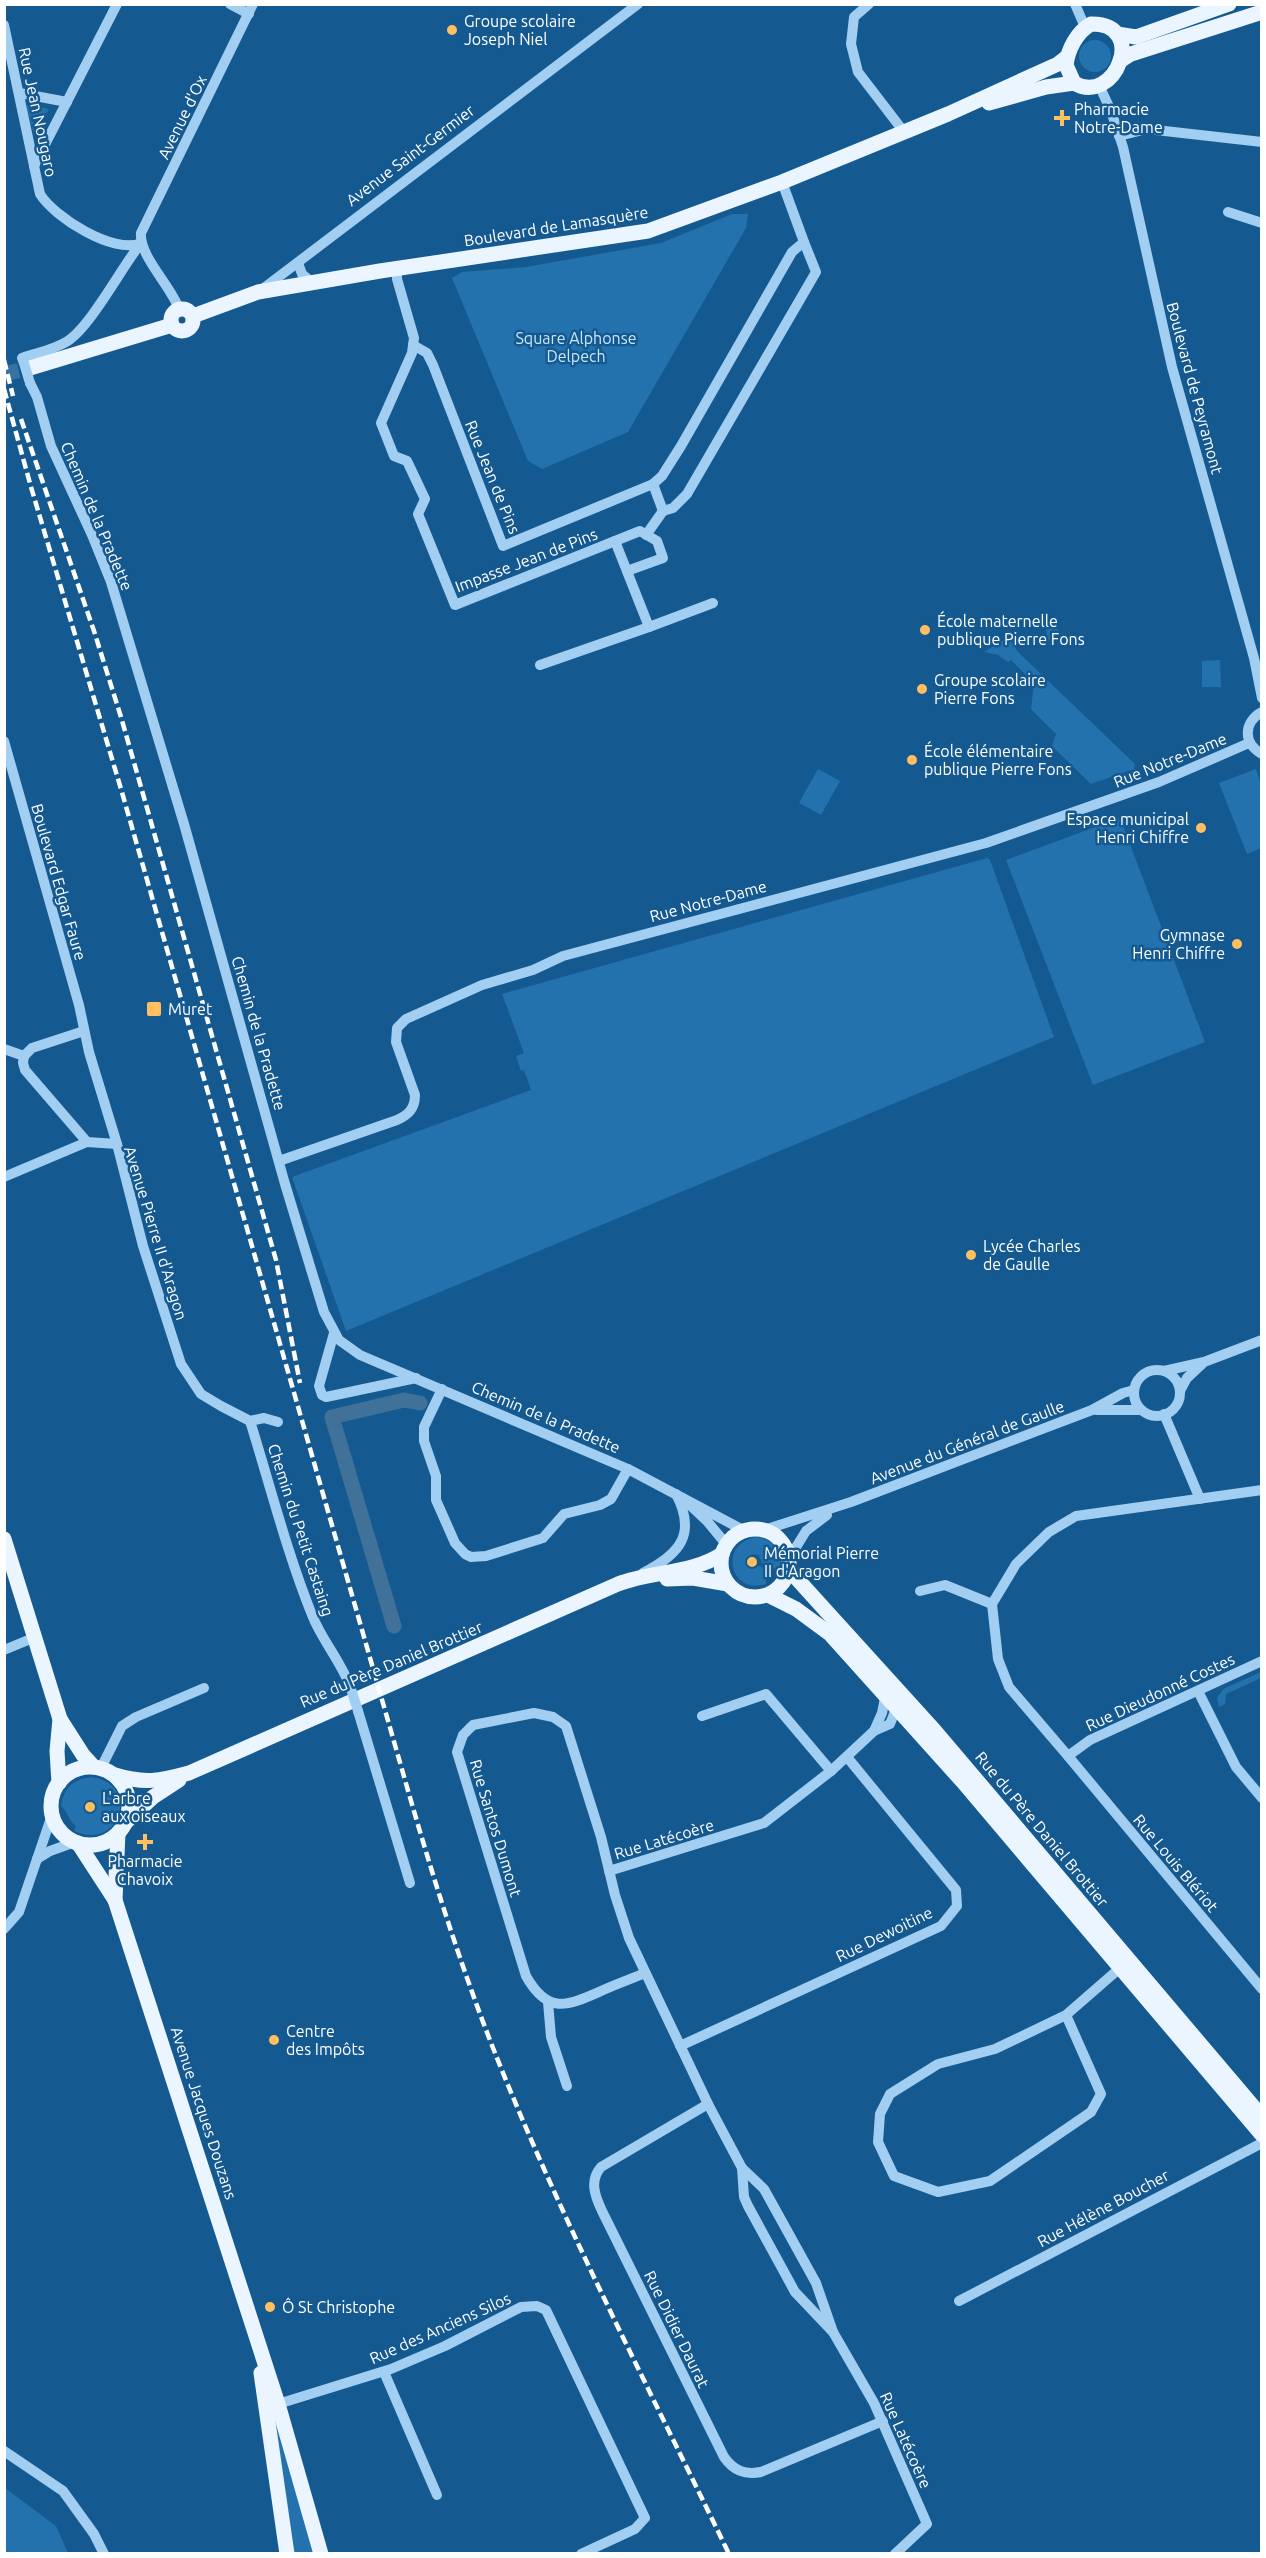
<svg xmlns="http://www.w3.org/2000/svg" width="1266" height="2558" viewBox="0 0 1266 2558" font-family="Ubuntu,sans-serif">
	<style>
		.green { fill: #2472ad }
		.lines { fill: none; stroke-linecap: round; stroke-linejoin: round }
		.canal { stroke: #407199; stroke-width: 15 }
		.major-tunnel { stroke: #3872a2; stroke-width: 15; stroke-dasharray: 15 8; stroke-linecap: butt }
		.minor { stroke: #a1cef1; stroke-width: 10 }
		.major { stroke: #ebf5ff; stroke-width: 15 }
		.rail { stroke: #fff; stroke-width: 4.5; stroke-dasharray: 10 4.5; stroke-linecap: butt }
		.minor-bridge { stroke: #a1cef1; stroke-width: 10 }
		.poi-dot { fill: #ffbf61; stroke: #155991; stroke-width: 2 }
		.labels { text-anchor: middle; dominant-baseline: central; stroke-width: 5; stroke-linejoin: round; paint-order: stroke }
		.poi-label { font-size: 16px; fill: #fff; stroke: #155991; text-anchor: start }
		.street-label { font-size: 16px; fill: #fff; stroke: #155991 }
		.park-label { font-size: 16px; fill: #c8e6fc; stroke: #155991 }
	</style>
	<rect width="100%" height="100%" fill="#155991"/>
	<!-- green -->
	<g class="green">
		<circle cx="1095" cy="56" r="16"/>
		<polygon points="28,104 49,109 34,135 27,107"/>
		<polygon points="732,214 748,214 746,228 628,432 542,469 528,461 452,278 462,272 526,267 661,243"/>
		<polygon points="1051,623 1068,639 1063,644 1054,636 1047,643 1046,628"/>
		<polygon points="1010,639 1018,652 1135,764 1134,769 1091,784 1052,746 1056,734 1031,709 1034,683 1011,660 1008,662 998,655 984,652 1003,640"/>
		<polygon points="1220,660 1221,687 1202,687 1202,661"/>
		<polygon points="818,769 840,781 821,815 799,803"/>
		<polygon points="1256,769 1261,784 1261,848 1247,854 1219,783"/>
		<polygon points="1120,818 1205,1042 1093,1085 1006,860"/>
		<polygon points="987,858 990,860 1054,1037 346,1331 292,1177 531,1090 524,1070 521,1071 516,1056 524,1053 502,994"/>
		<path d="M757,1537C774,1540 782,1550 780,1567L769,1570L762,1563L759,1555L753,1554L748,1560L751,1566H760L767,1572L766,1584C730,1596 717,1543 757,1537Z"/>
		<polygon points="1261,1672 1261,1678 1226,1694 1225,1704 1219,1707 1217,1698 1223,1689"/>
		<path d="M91,1777C140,1783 122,1852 74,1831L76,1826C68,1820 68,1812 61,1806C63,1789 73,1779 91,1777Z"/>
		<polygon points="277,2414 316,2553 292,2553 270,2417"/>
		<polygon points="5,2488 56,2526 68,2553 5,2553"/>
	</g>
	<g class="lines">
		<!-- canal -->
		<polyline class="canal" points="394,1626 332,1417 404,1400 420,1403"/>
		<!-- major-tunnel -->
		<polyline class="major-tunnel" points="4,374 30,368"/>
		<!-- minor -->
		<g class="minor">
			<polyline points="230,4 249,14"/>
			<polyline points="869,4 854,17 851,44 858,72 904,132"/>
			<polyline points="1075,4 1085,27"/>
			<path d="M4,25L40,194C54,217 114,255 141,243"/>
			<polyline points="1099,85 1111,111 1123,147 1172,367 1254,658 1262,698"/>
			<polyline points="19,93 67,102"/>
			<polyline points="1119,136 1147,129 1262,142"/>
			<polyline points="34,166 117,4"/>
			<polyline points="1228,212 1262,223"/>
			<polyline points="298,263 302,274 313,283"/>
			<polyline points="397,269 397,279 414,338 412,353 381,423 394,456 407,461 425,499 418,514 455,605 615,541 649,627 540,665"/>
			<polyline points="260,291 638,4"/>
			<path d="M179,309C171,286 139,256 141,233L253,4"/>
			<polyline points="413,345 427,353 433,365 503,546 653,484 662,476 681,446 792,252 804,242 782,182"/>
			<path d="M23,360L22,358C36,353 53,350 66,342C90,328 121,268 141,243"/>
			<polyline points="30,383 37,397 51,446 92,535 111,582 184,824 285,1184 324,1312 339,1340 360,1355 628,1469 743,1530"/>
			<polyline points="653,484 663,511 673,508 687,494 816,272 804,242"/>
			<polyline points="646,535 663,511"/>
			<polyline points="615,541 640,531 657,541 663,558 627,571"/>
			<polyline points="649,627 713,603"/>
			<path d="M1262,712C1243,722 1243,744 1262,754"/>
			<polyline points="4,741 79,1005 89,1052 117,1144 143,1246 181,1364 201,1394 221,1406 250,1421 264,1418 278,1422"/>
			<polyline points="4,1049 24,1056"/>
			<polyline points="24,1056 23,1063 25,1070 87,1142 117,1144"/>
			<polyline points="24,1056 32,1048 84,1031"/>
			<path d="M279,1161L397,1120C408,1115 415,1109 415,1095L396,1042L397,1028L406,1019L482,985L533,970L563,956L986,843L1159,782L1249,743"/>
			<polyline points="4,1177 87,1142"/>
			<polyline points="334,1333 319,1386 322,1395 326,1397 416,1378"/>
			<circle cx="1157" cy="1393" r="23"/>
			<polyline points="1164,1371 1204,1362 1262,1340"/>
			<polyline points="442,1389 424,1427 424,1441 436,1476 436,1500 440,1509 455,1543 465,1554 471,1557 486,1556 543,1538 564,1514 600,1505 611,1499 628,1469"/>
			<polyline points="1180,1391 1187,1378 1202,1364"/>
			<polyline points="1096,1410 1141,1410"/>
			<polyline points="1164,1414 1200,1499"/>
			<path d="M250,1421C270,1485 287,1553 312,1615C322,1641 342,1662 351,1689"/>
			<polyline points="1262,1490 1076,1516 1049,1532 1016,1564 992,1604 998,1659 1009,1687 1068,1756 1090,1740 1262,1661"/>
			<polyline points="690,1505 707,1521 726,1544"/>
			<polyline points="767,1529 851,1502 1092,1410 1123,1393 1134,1390"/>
			<polyline points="790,1557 806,1531 827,1515"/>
			<path d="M643,1573C680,1554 697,1534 676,1494"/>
			<polyline points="920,1591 945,1585 992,1604"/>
			<polyline points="4,1650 33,1638"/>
			<polyline points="1198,1691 1236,1767 1262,1798"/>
			<polyline points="358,1711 410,1883"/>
			<polyline points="702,1716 766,1694 831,1771"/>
			<polyline points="874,1731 882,1713 885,1698"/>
			<polyline points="1068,1756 1262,1989"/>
			<polyline points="101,1768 122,1726 136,1717 204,1688"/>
			<polyline points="37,1859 50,1851 75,1842"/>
			<polyline points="609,1871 764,1823 831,1771 874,1731 890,1724 896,1709 895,1704"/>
			<polyline points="4,1929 19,1912 52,1815"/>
			<path d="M645,1973C631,1979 616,1984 601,1991C567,2006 548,2015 526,1976L457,1752L463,1735L473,1725L534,1713L553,1717L566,1726L601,1837L615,1895L629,1938L708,2104L742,2168L764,2189L816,2283L833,2332"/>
			<polyline points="548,2002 551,2037 567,2086"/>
			<polyline points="1066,2015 1101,2094 1091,2112 990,2181 938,2192 894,2176 878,2142 880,2114 890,2094 938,2064 995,2049 1066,2015 1120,1968"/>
			<polyline points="680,2046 941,1926 957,1906 956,1890 847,1757"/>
			<path d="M708,2104L601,2167C589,2181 595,2196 602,2211L724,2457C734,2471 745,2475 761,2472L883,2421"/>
			<polyline points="742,2168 744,2197 748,2206 795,2292 833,2332 874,2403 927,2524 895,2554"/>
			<polyline points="959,2301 1262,2143"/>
			<polyline points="384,2372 437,2495"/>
			<polyline points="278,2404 391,2369 445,2346 521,2307 537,2306 546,2310 645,2518 635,2529 581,2554"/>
			<polyline points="4,2451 63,2491 94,2534 104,2554"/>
		</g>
		<!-- major -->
		<g class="major">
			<path d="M1091,24C1149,23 1115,107 1074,83L1066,65C1068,49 1077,32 1091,24Z"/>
			<polyline points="1117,34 1136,37 1229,4"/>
			<polyline points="1120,61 1131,54 1262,12"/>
			<polyline points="989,103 1046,87 1074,83"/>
			<circle cx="182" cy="320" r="11"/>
			<polyline points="193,316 258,292 380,271 648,231 782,182 948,114 1058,64 1067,57"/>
			<polyline points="30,368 172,325"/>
			<circle cx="755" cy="1563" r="34"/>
			<polyline points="4,1539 60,1719 83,1755 94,1767"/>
			<polyline points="789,1570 935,1731 1262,2117"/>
			<polyline points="667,1579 693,1578 728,1584"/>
			<polyline points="768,1595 796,1609 830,1634 963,1782 1262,2135"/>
			<circle cx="90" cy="1806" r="39"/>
			<path d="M115,1775C144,1784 160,1781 189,1773L618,1584C652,1571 692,1574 722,1554"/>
			<polyline points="59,1783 57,1751 60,1719"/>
			<polyline points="126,1822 153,1797 179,1780"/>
			<polyline points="78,1843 115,1900 278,2404 321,2554"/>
			<polyline points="115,1900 118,1833"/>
			<polyline points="261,2373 287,2554"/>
		</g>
		<!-- rail -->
		<g class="rail">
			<polyline points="4,360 13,396"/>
			<path d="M4,389L31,487L121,789L403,1773C430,1868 459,1962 495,2053C563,2224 649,2388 729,2554"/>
			<polyline points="21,419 94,631 121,717 276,1260 300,1383"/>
		</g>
		<!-- minor-bridge -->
		<g class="minor-bridge">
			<polyline points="23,360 30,383"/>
			<polyline points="351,1689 358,1711"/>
		</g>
	</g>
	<!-- markers -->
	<g class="poi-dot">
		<circle cx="452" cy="30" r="6"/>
		<path d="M1059 109h6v6h6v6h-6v6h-6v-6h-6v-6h6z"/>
		<circle cx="925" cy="630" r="6"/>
		<circle cx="922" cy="689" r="6"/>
		<circle cx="912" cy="760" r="6"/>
		<circle cx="1201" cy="828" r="6"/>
		<circle cx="1237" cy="944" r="6"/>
		<rect x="146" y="1001" width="16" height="16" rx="3"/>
		<circle cx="971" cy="1255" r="6"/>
		<circle cx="752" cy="1562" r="6"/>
		<circle cx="90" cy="1807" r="6"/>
		<path d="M142 1833h6v6h6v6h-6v6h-6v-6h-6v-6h6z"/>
		<circle cx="274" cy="2040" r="6"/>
		<circle cx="270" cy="2307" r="6"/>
	</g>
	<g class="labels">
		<!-- poi labels -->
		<g class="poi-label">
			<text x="464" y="21">Groupe scolaire<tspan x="464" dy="18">Joseph Niel</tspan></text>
			<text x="1074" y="109">Pharmacie<tspan x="1074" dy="18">Notre-Dame</tspan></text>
			<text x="937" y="621">École maternelle<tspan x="937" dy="18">publique Pierre Fons</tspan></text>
			<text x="934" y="680">Groupe scolaire<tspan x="934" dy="18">Pierre Fons</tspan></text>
			<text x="924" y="751">École élémentaire<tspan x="924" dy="18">publique Pierre Fons</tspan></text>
			<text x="1189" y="819" text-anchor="end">Espace municipal<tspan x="1189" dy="18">Henri Chiffre</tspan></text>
			<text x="1225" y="935" text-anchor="end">Gymnase<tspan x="1225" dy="18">Henri Chiffre</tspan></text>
			<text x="168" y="1009">Muret</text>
			<text x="983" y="1246">Lycée Charles<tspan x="983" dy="18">de Gaulle</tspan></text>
			<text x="764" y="1553">Mémorial Pierre<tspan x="764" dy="18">II d'Aragon</tspan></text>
			<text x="102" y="1798">L'arbre<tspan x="102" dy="18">aux oiseaux</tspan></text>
			<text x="145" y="1861" text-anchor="middle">Pharmacie<tspan x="145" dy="18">Chavoix</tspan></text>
			<text x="286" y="2031">Centre<tspan x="286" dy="18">des Impôts</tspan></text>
			<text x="282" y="2307">Ô St Christophe</text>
		</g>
		<!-- street labels -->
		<g class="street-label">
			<text transform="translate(38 112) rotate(78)">Rue Jean Nougaro</text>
			<text transform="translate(182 117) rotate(-64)">Avenue d'Ox</text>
			<text transform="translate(410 155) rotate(-37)">Avenue Saint-Germier</text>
			<text transform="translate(556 226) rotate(-9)">Boulevard de Lamasquère</text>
			<text transform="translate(1195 388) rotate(75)">Boulevard de Peyramont</text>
			<text transform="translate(493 477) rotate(68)">Rue Jean de Pins</text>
			<text transform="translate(97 516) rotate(67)">Chemin de la Pradette</text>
			<text transform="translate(526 560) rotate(-21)">Impasse Jean de Pins</text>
			<text transform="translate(1170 760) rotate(-22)">Rue Notre-Dame</text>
			<text transform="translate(59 882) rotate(74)">Boulevard Edgar Faure</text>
			<text transform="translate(708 901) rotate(-15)">Rue Notre-Dame</text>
			<text transform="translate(259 1033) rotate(74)">Chemin de la Pradette</text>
			<text transform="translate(156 1233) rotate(73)">Avenue Pierre II d'Aragon</text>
			<text transform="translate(546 1417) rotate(23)">Chemin de la Pradette</text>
			<text transform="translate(967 1442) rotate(-21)">Avenue du Général de Gaulle</text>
			<text transform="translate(301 1530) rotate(72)">Chemin du Petit Castaing</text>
			<text transform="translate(391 1664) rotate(-23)">Rue du Père Daniel Brottier</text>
			<text transform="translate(1160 1692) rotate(-25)">Rue Dieudonné Costes</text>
			<text transform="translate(496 1828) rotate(73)">Rue Santos Dumont</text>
			<text transform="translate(1042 1829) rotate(50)">Rue du Père Daniel Brottier</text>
			<text transform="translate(664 1839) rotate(-17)">Rue Latécoère</text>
			<text transform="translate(1176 1863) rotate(50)">Rue Louis Blériot</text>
			<text transform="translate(884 1934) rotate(-26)">Rue Dewoitine</text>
			<text transform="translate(204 2113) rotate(72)">Avenue Jacques Douzans</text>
			<text transform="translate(1103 2208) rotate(-28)">Rue Hélène Boucher</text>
			<text transform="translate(440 2328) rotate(-24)">Rue des Anciens Silos</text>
			<text transform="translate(677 2329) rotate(64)">Rue Didier Daurat</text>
			<text transform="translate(906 2440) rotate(66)">Rue Latécoère</text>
		</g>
		<!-- park labels -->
		<g class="park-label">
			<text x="576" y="338">Square Alphonse<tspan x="576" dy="18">Delpech</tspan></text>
		</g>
	</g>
	<!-- border -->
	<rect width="1266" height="2558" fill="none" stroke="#ffffff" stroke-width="12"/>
</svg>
